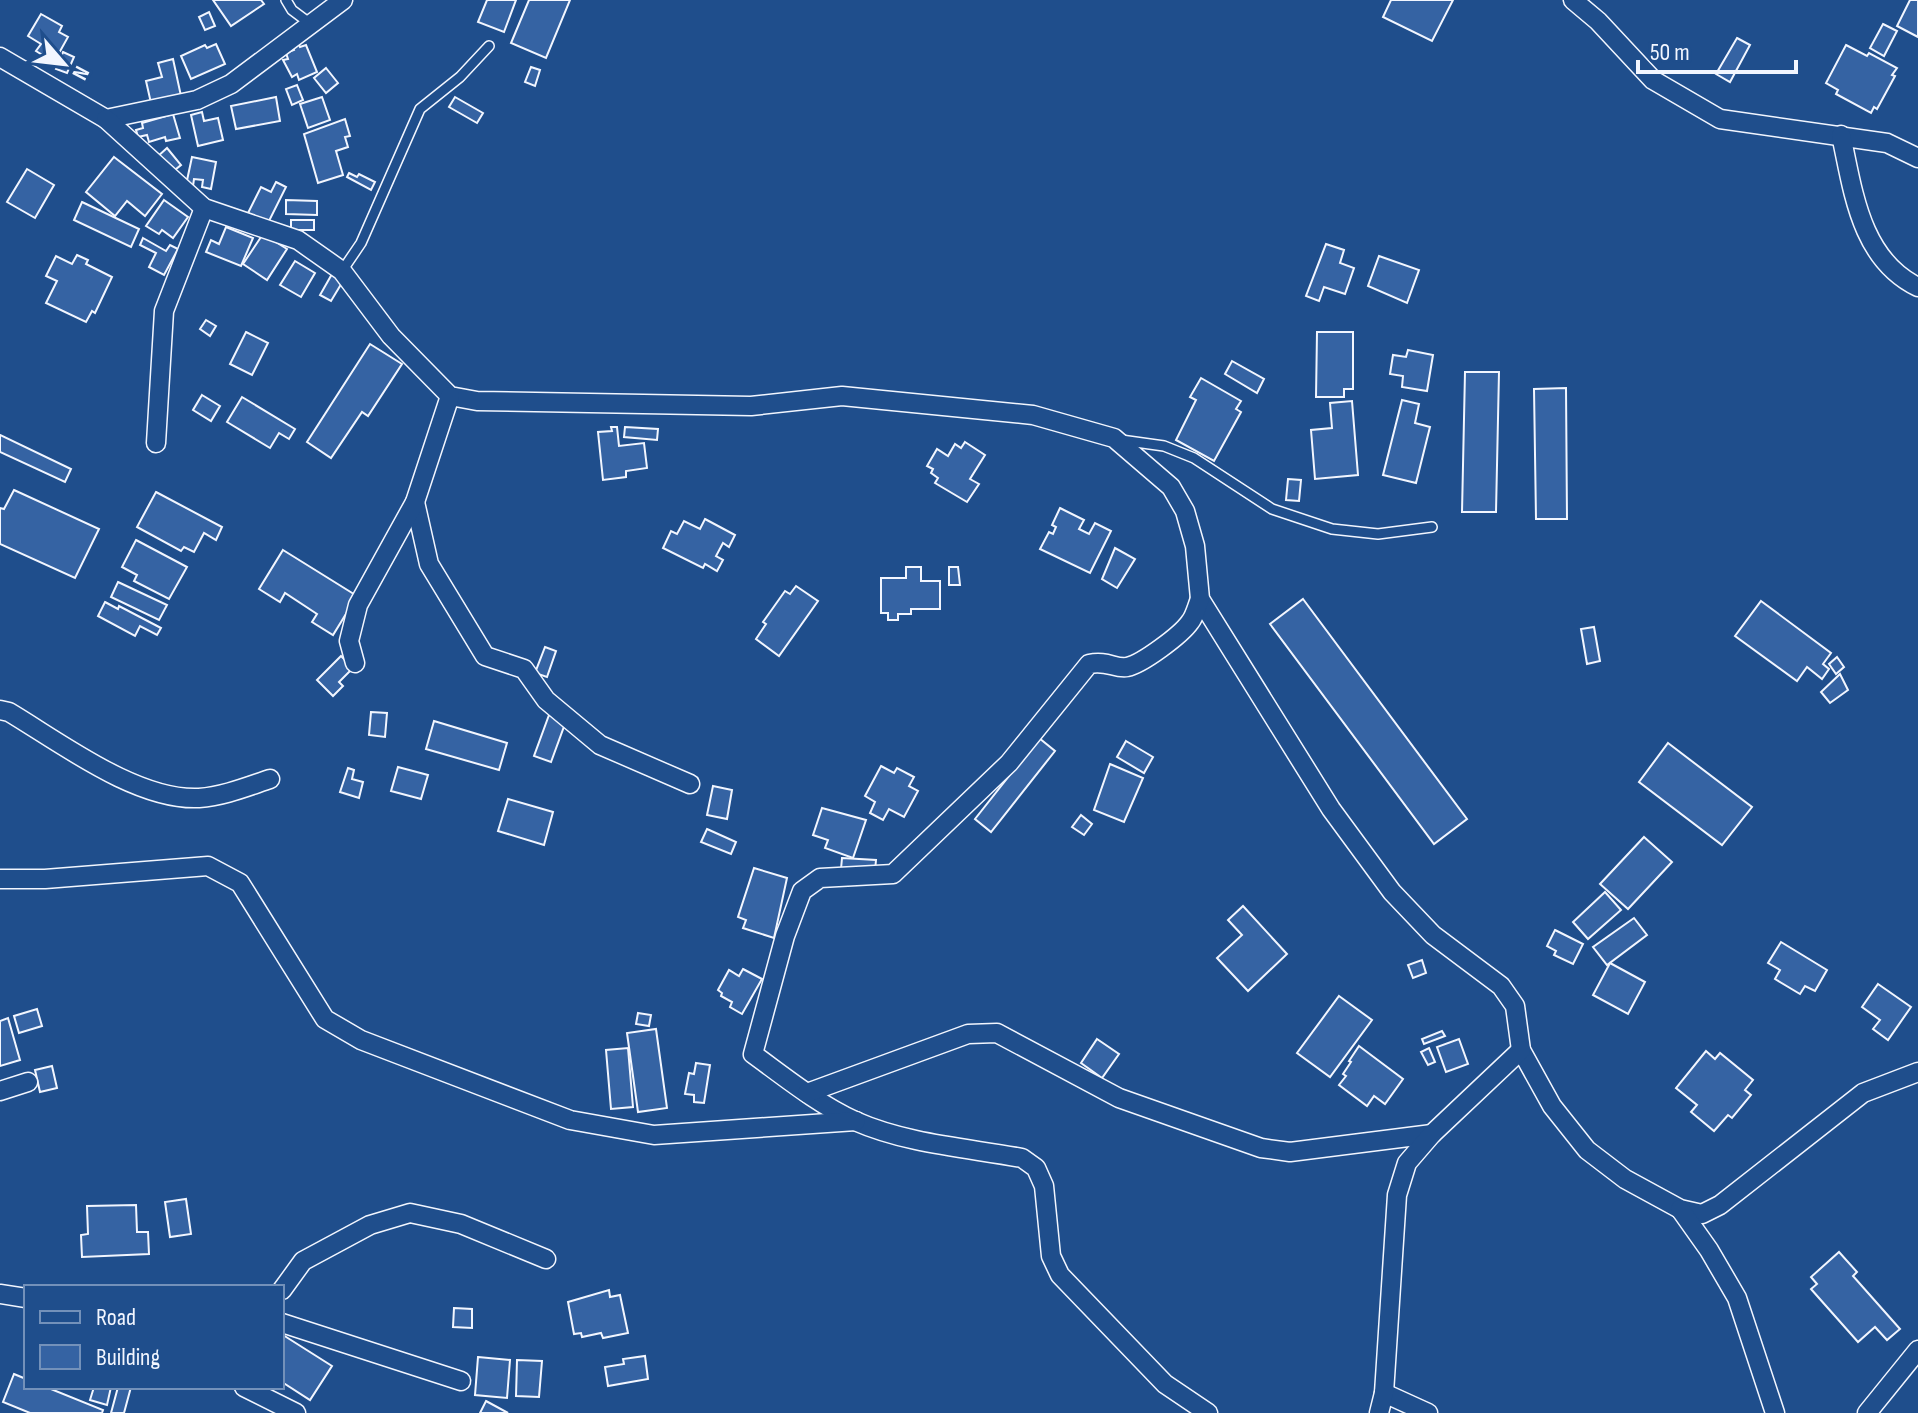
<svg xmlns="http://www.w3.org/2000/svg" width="1918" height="1413" viewBox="0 0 1918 1413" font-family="'Sofia Sans Condensed',sans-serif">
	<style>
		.building { fill: #3563a3; stroke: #f2f6ff; stroke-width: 2 }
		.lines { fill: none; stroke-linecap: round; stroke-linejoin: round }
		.service-casing { stroke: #f2f6ff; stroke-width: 12 }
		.minor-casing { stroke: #f2f6ff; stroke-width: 21 }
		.service { stroke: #1f4e8c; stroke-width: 9 }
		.minor { stroke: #1f4e8c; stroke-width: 18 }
	</style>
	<rect width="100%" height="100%" fill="#1f4e8c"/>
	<!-- building -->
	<g class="building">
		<polygon points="213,0 261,0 264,4 231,26"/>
		<polygon points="487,0 516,0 504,32 478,22"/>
		<polygon points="529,0 570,0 546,58 511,43"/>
		<polygon points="1391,0 1453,0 1432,41 1383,17"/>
		<polygon points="1910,0 1918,0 1918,37 1897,26"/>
		<polygon points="209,12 215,26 205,30 199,17"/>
		<polygon points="41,14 62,26 59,32 68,37 54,62 36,51 41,44 28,36"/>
		<polygon points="1883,24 1897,31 1884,56 1870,48"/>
		<polygon points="1737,38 1750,45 1730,82 1716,74"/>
		<polygon points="298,42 300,47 306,45 317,72 299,80 297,74 292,77 283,60 288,59 286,53 294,50 292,44"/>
		<polygon points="216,44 225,64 191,79 181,56 205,45 207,48"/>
		<polygon points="1846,45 1867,56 1869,53 1897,68 1892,75 1895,76 1877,109 1874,107 1871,113 1836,94 1838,90 1826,83"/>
		<polygon points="63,52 74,57 67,73 56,69"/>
		<polygon points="173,59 181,96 151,103 146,81 162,77 158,63"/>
		<polygon points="531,67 540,70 535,86 525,82"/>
		<polygon points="326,68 338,83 326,93 314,78"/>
		<polygon points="297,85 303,100 292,105 286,89"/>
		<polygon points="276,97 280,121 236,129 231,106"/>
		<polygon points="322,97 330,120 308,128 300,104"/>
		<polygon points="455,97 483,113 477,123 449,107"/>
		<polygon points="202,112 204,121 218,118 223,140 198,146 191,115"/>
		<polygon points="173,114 180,138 166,141 165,137 149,142 147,135 138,137 136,130 143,128 142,123"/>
		<polygon points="345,119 350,136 345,137 348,147 336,151 343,175 318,183 304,134"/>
		<polygon points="167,148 181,165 171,173 157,157"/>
		<polygon points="114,157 162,194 145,216 127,201 115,216 86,192"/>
		<polygon points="192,157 216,162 211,189 202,187 203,180 194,179 193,186 186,185"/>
		<polygon points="27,169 54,185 35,218 7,202"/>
		<polygon points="349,173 357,177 359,174 375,182 371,190 347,177"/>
		<polygon points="276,182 286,187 268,223 248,213 261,187 271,192"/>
		<polygon points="164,200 188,217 173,238 162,230 159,234 146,226"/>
		<polygon points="286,200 317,201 317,215 286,214"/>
		<polygon points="82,202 139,229 131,247 74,220"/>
		<rect x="291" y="220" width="23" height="10"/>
		<polygon points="226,227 253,238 241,266 206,252 211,240 219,244"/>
		<polygon points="263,234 287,249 267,280 243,264"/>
		<polygon points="143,238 166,251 170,245 178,249 164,275 149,267 156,253 140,245"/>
		<polygon points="1326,244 1344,250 1340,263 1354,268 1345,294 1324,287 1319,301 1306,296"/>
		<polygon points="77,255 88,260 86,264 112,277 95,313 92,311 86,322 46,303 57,281 46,276 56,256 72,264"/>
		<polygon points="1379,256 1419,270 1407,303 1368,286"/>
		<polygon points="295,261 315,273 301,297 280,285"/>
		<polygon points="332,274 343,281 331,301 320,295"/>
		<polygon points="206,320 216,326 210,336 200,329"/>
		<polygon points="246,332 268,343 252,375 230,364"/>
		<polygon points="1317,332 1353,332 1353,389 1344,389 1344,397 1316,397"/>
		<polygon points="370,344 402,364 368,416 362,412 331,458 307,442"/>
		<polygon points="1408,350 1433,355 1427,391 1402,387 1403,376 1390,374 1393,355 1406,357"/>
		<polygon points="1232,361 1264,379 1257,393 1225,374"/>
		<polygon points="1465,372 1499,372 1496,512 1462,512"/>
		<polygon points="1201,378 1241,401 1236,409 1241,412 1214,461 1176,440 1196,400 1190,397"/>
		<polygon points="1566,388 1567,519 1536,519 1534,389"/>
		<polygon points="202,395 220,406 211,421 193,410"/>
		<polygon points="242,397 295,429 289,439 279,433 270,448 227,422"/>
		<polygon points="1402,400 1419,404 1415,423 1430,427 1416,483 1383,475"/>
		<polygon points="1352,401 1358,475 1315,479 1311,430 1332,428 1330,403"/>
		<polygon points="611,427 617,427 619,446 644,443 647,468 626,471 626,477 603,480 598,432 612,431"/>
		<polygon points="625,427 658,429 657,440 624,437"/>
		<polygon points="0,435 71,469 65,482 0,452"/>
		<polygon points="965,442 985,455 970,479 979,484 967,502 935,483 938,478 931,473 933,469 927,466 937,449 948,456 955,444 961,448"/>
		<polygon points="1288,479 1301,480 1299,501 1286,500"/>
		<polygon points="14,490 99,529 75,578 0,544 0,508 4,509"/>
		<polygon points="156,492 222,527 216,540 204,533 194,552 184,547 181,551 137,527"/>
		<polygon points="1060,508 1084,520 1079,529 1089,534 1095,523 1111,531 1090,573 1040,549 1049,532 1053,534 1056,527 1052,525"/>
		<polygon points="705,519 735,535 729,547 723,543 716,556 723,560 717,571 705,564 703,568 663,548 671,531 677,534 684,521 700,529"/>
		<polygon points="136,540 187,567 169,599 134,581 137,575 122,567"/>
		<polygon points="1115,548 1135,559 1117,588 1102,579"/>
		<polygon points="283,550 357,596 333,635 312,622 317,614 285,593 280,602 259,589"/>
		<polygon points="906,567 921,567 921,581 940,581 940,609 911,609 911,614 898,614 898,620 888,620 888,613 881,613 881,578 906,578"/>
		<polygon points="949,567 958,567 960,585 949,585"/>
		<polygon points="118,582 167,605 159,620 111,597"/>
		<polygon points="796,586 818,601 779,656 756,639 766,624 763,622 785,591 790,594"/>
		<polygon points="1303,599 1467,819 1434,844 1270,624"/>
		<polygon points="1761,601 1831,653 1823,664 1829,669 1822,679 1807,667 1797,681 1735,636"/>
		<polygon points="105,602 118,609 119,606 161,628 157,635 140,626 135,636 98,616"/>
		<polygon points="1594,627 1600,661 1587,664 1581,629"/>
		<polygon points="545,647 556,651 547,677 535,673"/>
		<polygon points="341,656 353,668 339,682 343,686 333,696 317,680"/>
		<polygon points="1837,657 1844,667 1836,674 1829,664"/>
		<polygon points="1840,674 1848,690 1830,703 1821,692"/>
		<polygon points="371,712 387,713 385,737 369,735"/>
		<polygon points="549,715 566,721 551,762 534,756"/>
		<polygon points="434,721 507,743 499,770 426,749"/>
		<polygon points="1039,738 1055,751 991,832 975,819"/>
		<polygon points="1126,741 1153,757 1144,773 1117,757"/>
		<polygon points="1668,743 1752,807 1722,845 1639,782"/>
		<polygon points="1110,764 1143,778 1124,822 1094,810"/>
		<polygon points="881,766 894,773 897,768 914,777 909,786 918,791 904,817 889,809 883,820 870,813 875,802 865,796"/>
		<polygon points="398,767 428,775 421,799 391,791"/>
		<polygon points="348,768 354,770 352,779 363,782 359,798 340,792"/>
		<polygon points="713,786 732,790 727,819 707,815"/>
		<polygon points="508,799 553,812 544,845 498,831"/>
		<polygon points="822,808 866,820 853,858 825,848 828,840 813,835"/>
		<polygon points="1081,815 1092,824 1084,835 1072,827"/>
		<polygon points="707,829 736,842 731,854 701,842"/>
		<polygon points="1644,837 1672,862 1628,909 1600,884"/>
		<polygon points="842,858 876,860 875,871 841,869"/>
		<polygon points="754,868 787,878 774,938 743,928 746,920 738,917"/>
		<polygon points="1605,892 1621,910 1588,939 1573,922"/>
		<polygon points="1243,906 1287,954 1248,991 1217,958 1242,935 1228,920"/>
		<polygon points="1634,918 1647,935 1607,965 1593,947"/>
		<polygon points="1555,930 1583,944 1573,964 1554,955 1556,951 1547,946"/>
		<polygon points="1781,942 1827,970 1815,991 1805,986 1800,994 1775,979 1780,970 1768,963"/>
		<polygon points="1422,960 1426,973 1413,978 1408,965"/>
		<polygon points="1610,963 1645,982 1628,1014 1593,995"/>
		<polygon points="743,969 762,979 742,1014 730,1007 732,1002 721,996 722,993 718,990 729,970 739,976"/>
		<polygon points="1878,984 1911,1007 1888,1040 1873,1029 1880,1020 1862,1007"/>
		<polygon points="1339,996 1372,1020 1330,1077 1297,1053"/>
		<polygon points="37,1009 42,1026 19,1033 14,1016"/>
		<polygon points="638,1013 651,1015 649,1026 636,1024"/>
		<polygon points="8,1018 20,1060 0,1066 0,1021"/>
		<polygon points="656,1029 667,1108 638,1112 627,1033"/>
		<polygon points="1442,1031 1445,1036 1424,1044 1422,1039"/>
		<polygon points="1097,1039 1119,1054 1102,1078 1081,1063"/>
		<polygon points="1459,1039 1468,1064 1446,1072 1437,1047"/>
		<polygon points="1359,1046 1403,1079 1385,1104 1374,1096 1367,1106 1339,1085 1346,1076 1343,1074 1351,1062 1349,1061"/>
		<polygon points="628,1048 633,1107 611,1109 606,1050"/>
		<polygon points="1429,1048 1435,1062 1428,1065 1421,1052"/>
		<polygon points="1706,1051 1715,1059 1720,1053 1753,1080 1745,1090 1751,1095 1732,1118 1728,1115 1714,1131 1691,1112 1697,1105 1676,1088"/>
		<polygon points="696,1063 710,1065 704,1103 694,1102 694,1095 685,1094 689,1073 694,1074"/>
		<polygon points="52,1066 57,1088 40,1092 35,1070"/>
		<polygon points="186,1199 191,1234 170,1237 165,1202"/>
		<polygon points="136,1205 137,1232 148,1232 149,1254 82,1257 81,1235 88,1234 87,1206"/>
		<polygon points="1839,1252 1857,1272 1853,1276 1900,1329 1887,1340 1875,1327 1858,1342 1811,1289 1817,1284 1811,1277"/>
		<polygon points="609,1290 610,1297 620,1295 628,1333 603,1338 601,1333 582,1337 581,1333 574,1334 568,1302"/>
		<polygon points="454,1308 472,1309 472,1328 453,1327"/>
		<polygon points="283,1335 332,1366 310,1400 282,1382"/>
		<polygon points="645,1356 648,1379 608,1386 605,1367 624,1364 623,1359"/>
		<polygon points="478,1357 510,1360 507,1398 475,1395"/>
		<polygon points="517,1360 542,1361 539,1397 516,1396"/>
		<polygon points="14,1374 26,1379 26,1387 46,1387 103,1410 102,1413 30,1413 3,1402"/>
		<polygon points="94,1387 111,1387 107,1405 90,1400"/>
		<polygon points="118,1387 131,1387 124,1413 111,1413"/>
		<polygon points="486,1401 508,1413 480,1413"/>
	</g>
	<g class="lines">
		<defs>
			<g id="service">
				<polyline points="286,0 292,10 312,25"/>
				<polyline points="342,271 361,243 420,109 460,77 489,46"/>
				<polyline points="1121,440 1164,446 1194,458 1272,509 1332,529 1378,534 1432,527"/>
			</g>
			<g id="minor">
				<polyline points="1573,0 1598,21 1653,80 1720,119 1887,143 1918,158"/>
				<polyline points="0,57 106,119 197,100 231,84 343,0"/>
				<polyline points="106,119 204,208 298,240 342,271 391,336 450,396 477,401 751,406 842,396 1033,415 1114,438 1171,487 1185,511 1195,546 1200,599 1331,809 1392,892 1433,935 1501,986 1515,1006 1521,1050 1552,1106 1587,1150 1625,1179 1680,1209 1702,1214 1720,1205 1863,1093 1918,1072"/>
				<path d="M1841,135C1853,190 1860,259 1918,287"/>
				<polyline points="156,443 164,311 204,208"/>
				<polyline points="415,502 429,564 485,656 524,669 546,700 600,745 690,784"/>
				<path d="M1200,599C1197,606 1195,616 1190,622C1181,635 1142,664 1127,667C1115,669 1107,660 1089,664L1009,763L893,874L820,878L802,891L785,936L753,1054C786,1078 818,1104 855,1121C907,1144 968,1148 1022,1158L1036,1168L1044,1186L1051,1256L1060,1275L1165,1384L1208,1413"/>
				<polyline points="355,663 349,641 358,605 415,502 450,396"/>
				<path d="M0,710L9,712C61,743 137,801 199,798C224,796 246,787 270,779"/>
				<polyline points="0,879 45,879 208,866 240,883 325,1019 361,1040 570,1120 654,1135 856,1121"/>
				<polyline points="0,1091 28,1082"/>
				<polyline points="807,1093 968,1034 997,1033 1119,1098 1261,1148 1290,1152 1432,1134"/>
				<polyline points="1680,1209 1709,1250 1737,1298 1775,1413"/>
				<polyline points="282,1290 303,1261 370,1225 410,1213 461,1224 546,1259"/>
				<polyline points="0,1294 26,1298"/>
				<polyline points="282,1323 461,1381"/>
				<polyline points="244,1387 296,1413"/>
				<polyline points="1384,1393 1428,1413"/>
				<polyline points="1379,1413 1384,1393 1397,1195 1407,1163 1432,1134 1521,1050"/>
				<polyline points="1867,1413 1918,1350"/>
			</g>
		</defs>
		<!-- service casing -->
		<use href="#service" class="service-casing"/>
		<!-- minor casing -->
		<use href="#minor" class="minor-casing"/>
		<!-- service -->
		<use href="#service" class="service"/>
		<!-- minor -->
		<use href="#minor" class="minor"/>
	</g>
	<!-- legend -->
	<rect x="24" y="1285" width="260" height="104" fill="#1f4e8c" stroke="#7391ba" stroke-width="2"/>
	<rect x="40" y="1311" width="40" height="12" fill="#1f4e8c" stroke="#7391ba" stroke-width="2"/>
	<text x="96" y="1325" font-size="24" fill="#f2f6ff">Road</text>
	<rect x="40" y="1345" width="40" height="24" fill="#3563a3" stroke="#7391ba" stroke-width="2"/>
	<text x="96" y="1365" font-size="24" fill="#f2f6ff">Building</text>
	<!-- north arrow -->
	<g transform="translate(64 64) rotate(118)" stroke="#1f4e8c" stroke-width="6" paint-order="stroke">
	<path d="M0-6L14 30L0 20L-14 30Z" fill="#f2f6ff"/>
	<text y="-12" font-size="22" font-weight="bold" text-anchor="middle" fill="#f2f6ff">N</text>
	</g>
	<!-- scale -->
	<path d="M1638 60v12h158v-12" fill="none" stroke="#f2f6ff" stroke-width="4"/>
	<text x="1650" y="60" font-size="24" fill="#f2f6ff" stroke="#1f4e8c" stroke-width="6" paint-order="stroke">50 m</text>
</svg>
